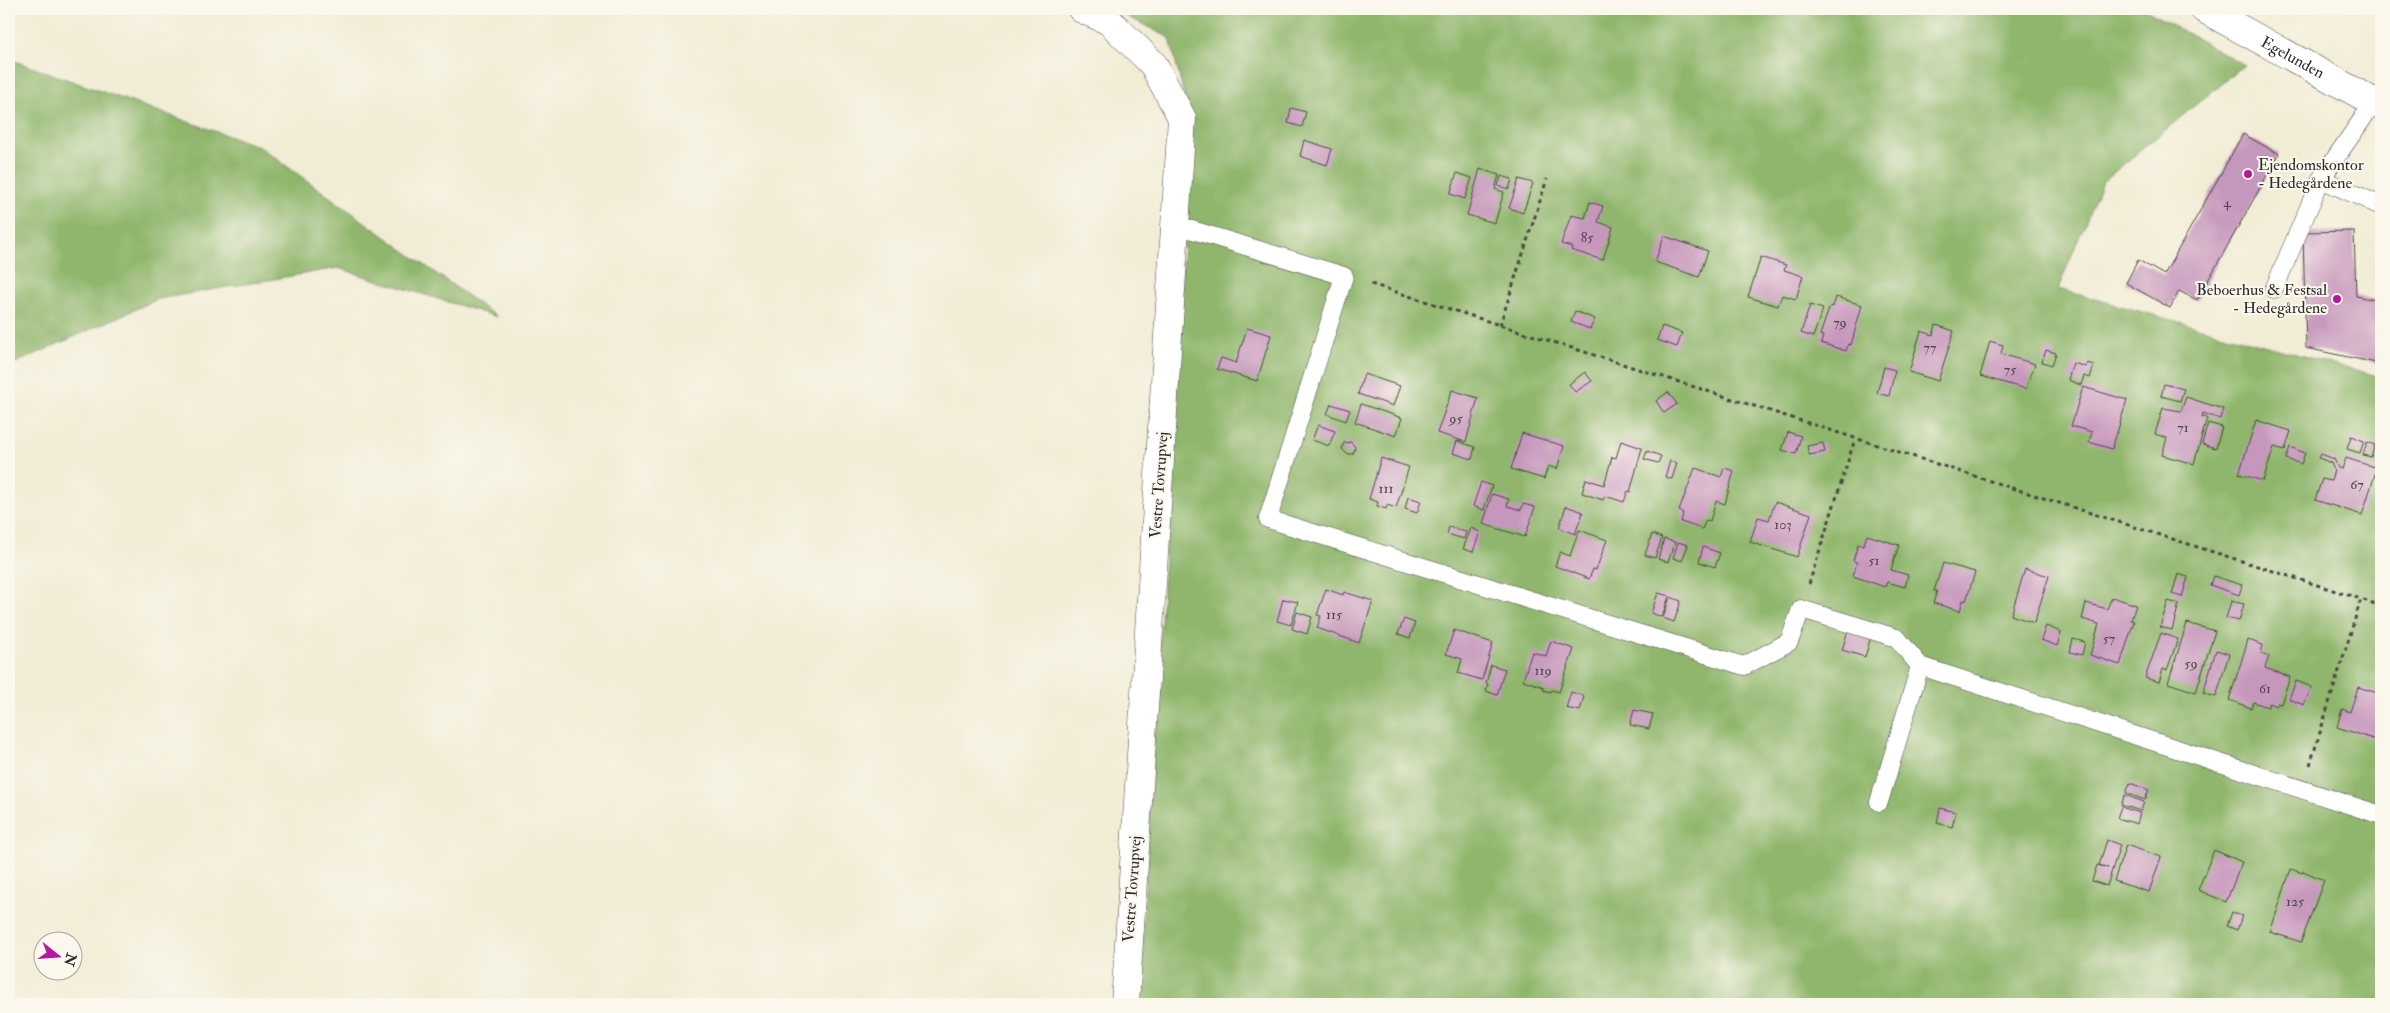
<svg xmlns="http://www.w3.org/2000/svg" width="2390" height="1013" viewBox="0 0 2390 1013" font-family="'IM FELL Double Pica',serif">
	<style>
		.forest { fill: #8fb66c; stroke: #5d704c }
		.building { fill: #c697bc }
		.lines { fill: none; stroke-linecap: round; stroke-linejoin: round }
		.service-casing { stroke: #494844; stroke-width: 19 }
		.minor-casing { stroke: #494844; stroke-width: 29 }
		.path { stroke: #494844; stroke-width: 3; stroke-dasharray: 4 4; stroke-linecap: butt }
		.service { stroke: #fff; stroke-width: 18 }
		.minor { stroke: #fff; stroke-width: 28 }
		.poi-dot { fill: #b5179e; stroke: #fbf7ec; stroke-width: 2 }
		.labels { text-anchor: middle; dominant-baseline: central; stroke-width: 4; stroke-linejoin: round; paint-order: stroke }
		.number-label { font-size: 14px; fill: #52464f }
		.street-label { font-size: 16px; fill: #2b2b2b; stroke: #fbf7ec }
		.poi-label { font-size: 16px; fill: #2b2b2b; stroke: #fbf7ec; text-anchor: start }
	</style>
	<rect width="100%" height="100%" fill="#fbf7ec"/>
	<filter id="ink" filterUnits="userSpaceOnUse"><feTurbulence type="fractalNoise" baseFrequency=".02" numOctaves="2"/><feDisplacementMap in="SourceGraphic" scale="10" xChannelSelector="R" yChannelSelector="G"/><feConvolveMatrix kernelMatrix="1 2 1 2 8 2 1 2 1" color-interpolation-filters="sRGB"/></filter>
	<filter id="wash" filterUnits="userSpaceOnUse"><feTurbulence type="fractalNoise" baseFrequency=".0096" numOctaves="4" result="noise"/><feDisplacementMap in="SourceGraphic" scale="20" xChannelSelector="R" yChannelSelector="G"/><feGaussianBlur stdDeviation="1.12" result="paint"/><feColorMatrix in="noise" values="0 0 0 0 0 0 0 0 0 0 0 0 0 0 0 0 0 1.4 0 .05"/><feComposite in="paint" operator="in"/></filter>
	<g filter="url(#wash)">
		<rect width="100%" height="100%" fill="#f1ecd4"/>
		<!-- forest -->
		<g class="forest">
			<polygon points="1112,9 2144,9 2244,65 2102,182 2058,289 2381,377 2381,1004 1138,1004 1191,125 1170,38"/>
			<polygon points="9,59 260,147 497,317 338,268 158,299 9,366"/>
		</g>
		<g id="blocks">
			<!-- building -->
			<g class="building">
				<polygon points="1291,108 1306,112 1302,127 1288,123"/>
				<polygon points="2243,134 2279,154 2197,300 2179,291 2170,308 2126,283 2138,260 2164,275"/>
				<polygon points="1304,140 1332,149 1327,165 1300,156"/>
				<polygon points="1480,169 1499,175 1495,189 1504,192 1495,223 1467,215"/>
				<polygon points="1457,173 1472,178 1465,199 1450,194"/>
				<polygon points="1501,176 1512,179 1509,189 1498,186"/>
				<polygon points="1519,179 1533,183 1523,213 1509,208"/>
				<polygon points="1590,202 1603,206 1598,222 1613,227 1603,260 1571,250 1572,247 1561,244 1571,215 1585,218"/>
				<polygon points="2354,231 2356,296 2381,301 2381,364 2306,348 2303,232"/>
				<polygon points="1664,236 1708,251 1699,277 1655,262"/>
				<polygon points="1761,257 1786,265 1784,270 1803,276 1796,299 1782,295 1778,306 1748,297"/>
				<polygon points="1836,297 1862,305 1851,345 1848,344 1846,351 1821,343 1823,336 1820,335 1830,306 1833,307"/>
				<polygon points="1810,305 1823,309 1813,337 1801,333"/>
				<polygon points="1575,311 1595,319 1590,329 1571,322"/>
				<polygon points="1936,325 1954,331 1938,381 1909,372 1921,331 1933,335"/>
				<polygon points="1662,326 1682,333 1677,347 1657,340"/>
				<polygon points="1247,328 1271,335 1257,381 1217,369 1221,358 1236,363"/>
				<polygon points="1990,341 2003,345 2001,354 2035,364 2026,389 1980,376"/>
				<polygon points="2046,350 2056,353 2052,365 2042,362"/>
				<polygon points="2073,363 2086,367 2087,363 2094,365 2090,378 2084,376 2081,385 2068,380"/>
				<polygon points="1884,367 1895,370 1889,396 1877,393"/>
				<polygon points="1585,372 1592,381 1575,392 1569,384"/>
				<polygon points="1364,374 1400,386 1393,406 1358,394"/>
				<polygon points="2164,384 2184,389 2180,401 2161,396"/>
				<polygon points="2083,387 2127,400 2112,449 2089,442 2092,432 2071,426"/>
				<polygon points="1452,390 1478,398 1466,442 1437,433"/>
				<polygon points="1668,392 1677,404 1664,413 1656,401"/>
				<polygon points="2186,397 2223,409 2220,419 2203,413 2202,417 2207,418 2194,464 2162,455 2167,438 2155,434 2163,408 2181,411"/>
				<polygon points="1331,404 1350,410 1346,421 1327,414"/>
				<polygon points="1361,404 1402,418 1396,436 1355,422"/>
				<polygon points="2256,420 2291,431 2285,450 2274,447 2263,481 2239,474"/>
				<polygon points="2208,423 2222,427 2216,448 2202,444"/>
				<polygon points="1318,425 1335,431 1329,446 1312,440"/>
				<polygon points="1788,432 1801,436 1796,454 1782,450"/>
				<polygon points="1522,433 1564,446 1557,469 1548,466 1544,479 1511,469"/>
				<polygon points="2351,436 2364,441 2360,453 2347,449"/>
				<polygon points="1457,441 1475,447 1472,459 1453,453"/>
				<polygon points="1621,441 1642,448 1630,492 1628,491 1624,502 1605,496 1603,500 1582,493 1586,479 1604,485 1612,457 1616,458"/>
				<polygon points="1351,442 1355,447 1353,454 1347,454 1342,449 1344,443"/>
				<polygon points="2367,442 2375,445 2371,457 2363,455"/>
				<polygon points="1823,443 1825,452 1809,455 1807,446"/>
				<polygon points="2378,446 2381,447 2381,462 2375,460"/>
				<polygon points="2290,447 2305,453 2301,464 2286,459"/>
				<polygon points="1647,451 1661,456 1658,463 1644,459"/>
				<polygon points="2321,454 2334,459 2338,468 2342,469 2346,458 2377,468 2362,515 2315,500 2322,479 2331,481 2334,470 2331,463 2319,458"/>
				<polygon points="1381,458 1409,467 1396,508 1387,505 1386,509 1377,506 1378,502 1369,499"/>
				<polygon points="1670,461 1677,463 1672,479 1665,477"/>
				<polygon points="1695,468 1721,477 1724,468 1734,471 1725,504 1716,501 1710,521 1706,520 1702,529 1681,522 1683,513 1679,511"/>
				<polygon points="1481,482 1492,486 1484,510 1473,506"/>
				<polygon points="1492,494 1509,499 1507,506 1521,510 1523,504 1535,507 1525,537 1483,524"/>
				<polygon points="1408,497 1421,501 1417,513 1405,509"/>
				<polygon points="1775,502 1811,514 1797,557 1750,542 1758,517 1769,520"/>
				<polygon points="1566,506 1583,512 1575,534 1559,528"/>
				<polygon points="1449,527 1466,532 1464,539 1447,534"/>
				<polygon points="1471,528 1480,532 1473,552 1463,549"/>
				<polygon points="1579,530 1607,540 1596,570 1593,569 1589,579 1555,566 1560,552 1570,556"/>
				<polygon points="1652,534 1662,538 1655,558 1645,555"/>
				<polygon points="1867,535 1899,545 1891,570 1908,575 1905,587 1887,582 1885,587 1853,576 1857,562 1853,561 1858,544 1863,546"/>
				<polygon points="1664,539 1675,542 1668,562 1658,559"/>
				<polygon points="1678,542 1688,545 1682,561 1673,558"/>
				<polygon points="1703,547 1720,553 1715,567 1699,562"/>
				<polygon points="1943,563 1975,572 1966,601 1963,600 1960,611 1933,603 1937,591 1934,591"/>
				<polygon points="2025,569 2049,576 2034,623 2011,615"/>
				<polygon points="2178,574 2188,577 2182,597 2172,594"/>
				<polygon points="2213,576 2242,585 2239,595 2210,585"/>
				<polygon points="1326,589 1343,595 1344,592 1373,601 1359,643 1317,628 1321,616 1317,615"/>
				<polygon points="1658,593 1669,596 1662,617 1651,613"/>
				<polygon points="1670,597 1681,601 1674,622 1663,618"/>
				<polygon points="2112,597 2136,605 2131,620 2134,621 2120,665 2090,655 2099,624 2082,619 2086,603 2107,609"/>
				<polygon points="1283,599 1298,602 1291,625 1277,621"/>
				<polygon points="2168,601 2179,604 2172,630 2160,627"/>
				<polygon points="2231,601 2244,604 2239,621 2226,618"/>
				<polygon points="1297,612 1312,617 1307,634 1292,629"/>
				<polygon points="1404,619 1415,623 1410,638 1398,634"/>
				<polygon points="2187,623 2215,631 2196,692 2168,683"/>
				<polygon points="2046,626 2061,632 2057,646 2041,640"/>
				<polygon points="1454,630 1493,643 1482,680 1458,673 1462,659 1446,654"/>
				<polygon points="1848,630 1871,637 1865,657 1842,650"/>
				<polygon points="2161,633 2178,639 2167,670 2163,669 2159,682 2145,678"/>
				<polygon points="2073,639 2085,642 2082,655 2070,652"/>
				<polygon points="2248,640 2263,645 2261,653 2269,656 2265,668 2290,677 2281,704 2277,703 2276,706 2269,703 2268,707 2253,702 2251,708 2229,700"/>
				<polygon points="1551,641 1574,649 1559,692 1552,690 1551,692 1543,690 1544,687 1523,680 1532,652 1546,656"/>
				<polygon points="2216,650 2229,654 2216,697 2203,693"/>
				<polygon points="1491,665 1505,669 1497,695 1486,691 1488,684 1486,683"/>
				<polygon points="2296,681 2312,687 2304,705 2289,699"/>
				<polygon points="2358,687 2381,694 2381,734 2379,741 2337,727 2342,709 2350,712"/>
				<polygon points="1571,692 1584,696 1580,711 1566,708"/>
				<polygon points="1634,710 1653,714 1649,729 1630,725"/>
				<polygon points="2130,783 2149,790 2145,800 2126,793"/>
				<polygon points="2125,795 2144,802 2141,811 2121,805"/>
				<polygon points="2121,807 2140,813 2137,824 2117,818"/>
				<polygon points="1940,808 1956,812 1952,827 1937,823"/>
				<polygon points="2107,840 2120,845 2107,886 2092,881 2097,865 2108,868 2099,865"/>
				<polygon points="2126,845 2161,857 2149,892 2114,881"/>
				<polygon points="2214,850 2242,862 2226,902 2198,890"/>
				<polygon points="2291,869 2302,873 2303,871 2324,880 2301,942 2270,932"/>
				<polygon points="2232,912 2242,916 2237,930 2227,926"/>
			</g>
		</g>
	</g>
	<g filter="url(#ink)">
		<use href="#blocks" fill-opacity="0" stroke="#494844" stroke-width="1"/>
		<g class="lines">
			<defs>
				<g id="service">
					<polyline points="2321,179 2381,206"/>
					<polyline points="1176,225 1344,276 1268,519 1744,666 1789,642 1801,609 1897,638 1920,666 2381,815"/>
					<polyline points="2274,289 2321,179 2379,95"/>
					<polyline points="1879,802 1920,666"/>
				</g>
				<g id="minor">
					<polyline points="1082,9 1109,21 1153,64 1182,118 1125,1004"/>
					<path id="s1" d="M2204,9L2381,106"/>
				</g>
			</defs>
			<!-- service casing -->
			<use href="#service" class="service-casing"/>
			<!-- minor casing -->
			<use href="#minor" class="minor-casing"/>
			<!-- path -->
			<g class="path">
				<polyline points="1371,284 2361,599"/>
				<polyline points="1500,325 1547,179"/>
				<polyline points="1809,584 1855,439"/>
				<polyline points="2310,765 2361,599 2381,606"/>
			</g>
			<!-- service -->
			<use href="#service" class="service"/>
			<!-- minor -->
			<use href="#minor" class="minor"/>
		</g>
	</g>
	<!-- markers -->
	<g class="poi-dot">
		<circle cx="2248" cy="174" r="5"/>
		<circle cx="2337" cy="299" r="5"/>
	</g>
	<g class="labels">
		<!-- number labels -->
		<g class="number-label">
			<text x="2227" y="202">4</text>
			<text x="1587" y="237">85</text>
			<text x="1840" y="322">79</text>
			<text x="1930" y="347">77</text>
			<text x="2010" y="369">75</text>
			<text x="1456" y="418">95</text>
			<text x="2183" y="427">71</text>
			<text x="2357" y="484">67</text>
			<text x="1386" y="488">111</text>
			<text x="1783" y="524">103</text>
			<text x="1874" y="560">51</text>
			<text x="1334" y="614">115</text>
			<text x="2109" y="638">57</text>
			<text x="2191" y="663">59</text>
			<text x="1543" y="670">119</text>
			<text x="2265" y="688">61</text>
			<text x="2295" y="901">125</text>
		</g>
		<!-- street labels -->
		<g class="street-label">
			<text stroke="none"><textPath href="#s1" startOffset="101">Egelunden</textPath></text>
			<text transform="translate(1159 485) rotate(-86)">Vestre Tovrupvej</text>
			<text transform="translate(1132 889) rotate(-86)">Vestre Tovrupvej</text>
		</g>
		<!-- poi labels -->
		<g class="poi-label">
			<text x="2258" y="165">Ejendomskontor<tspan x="2258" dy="18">- Hedegårdene</tspan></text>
			<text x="2327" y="290" text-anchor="end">Beboerhus &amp; Festsal<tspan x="2327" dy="18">- Hedegårdene</tspan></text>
		</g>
	</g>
	<!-- margin -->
	<rect width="2390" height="1013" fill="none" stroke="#fbf7ec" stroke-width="30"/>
	<!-- north arrow -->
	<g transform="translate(58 956) rotate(107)"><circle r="24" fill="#fbf7ec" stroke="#a8a59f"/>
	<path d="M0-4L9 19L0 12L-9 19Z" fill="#b5179e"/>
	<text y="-8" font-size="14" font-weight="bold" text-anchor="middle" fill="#2b2b2b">N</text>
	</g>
</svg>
